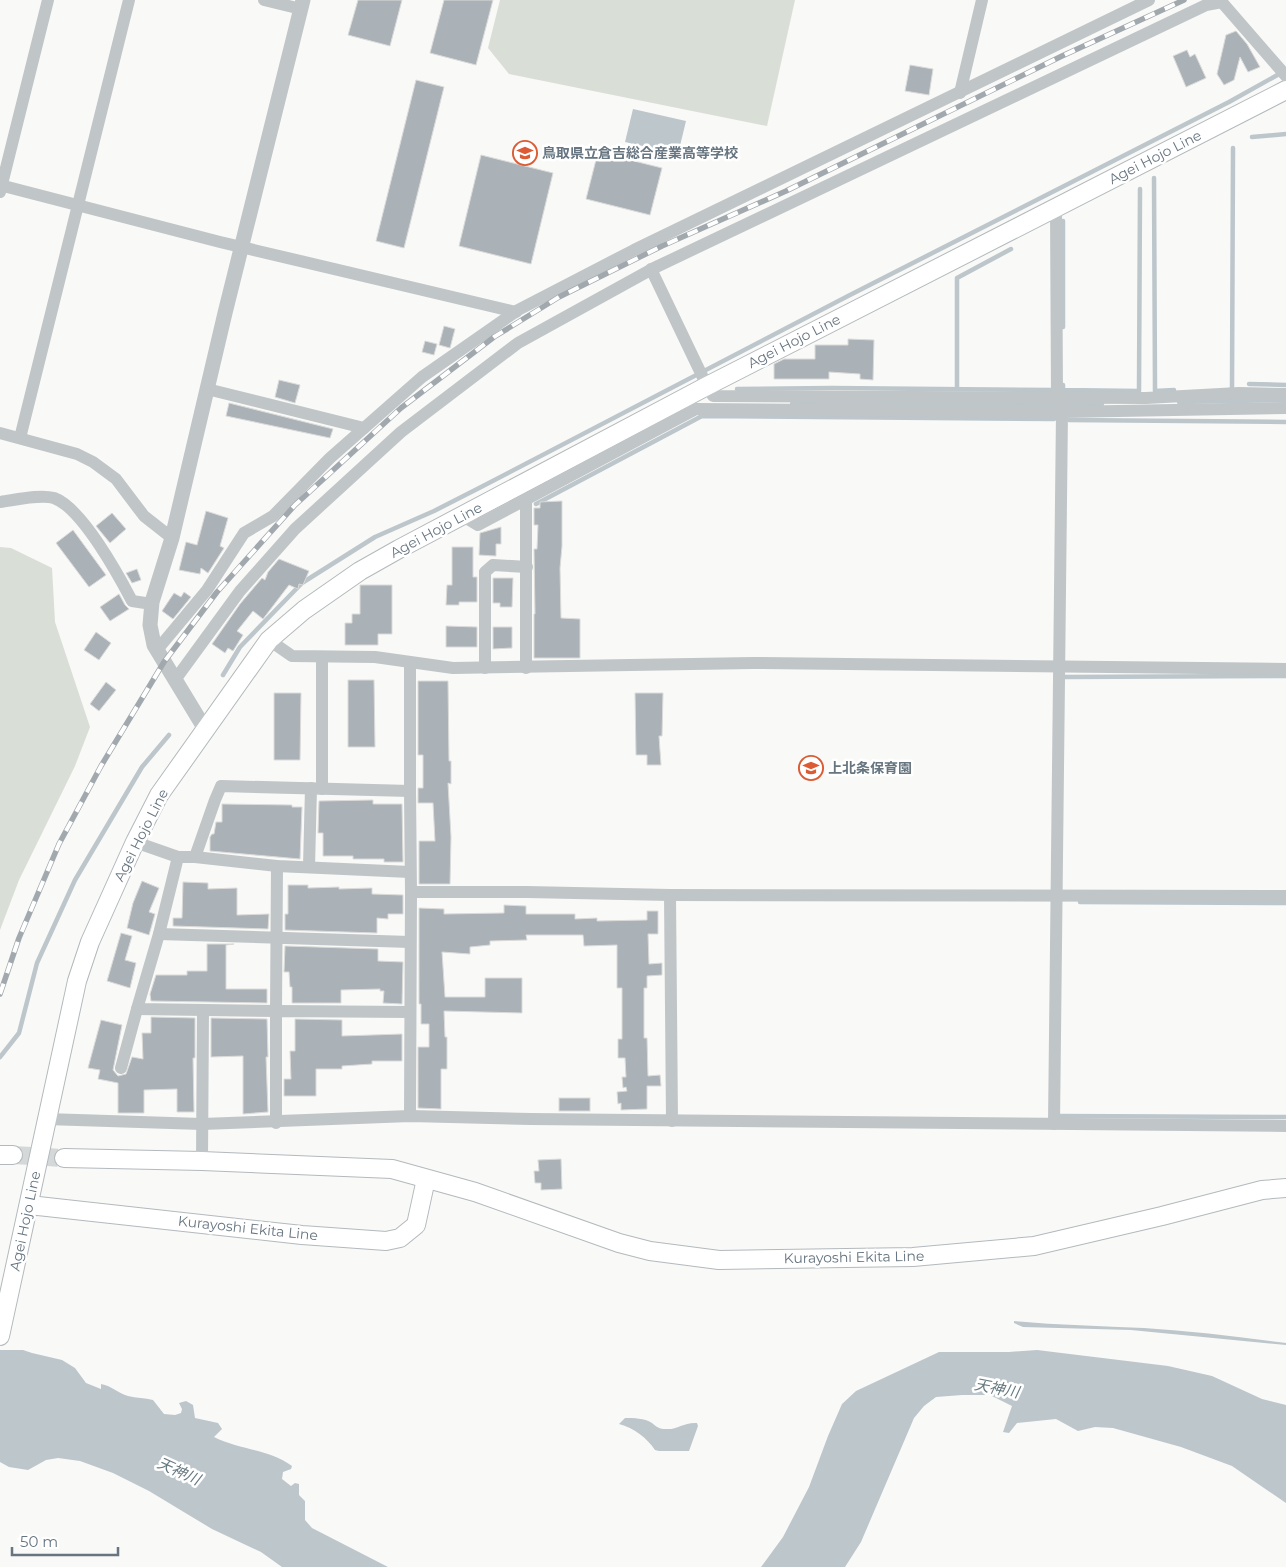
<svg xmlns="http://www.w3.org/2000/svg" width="1286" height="1567" viewBox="0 0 1286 1567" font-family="Montserrat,'Noto Sans JP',sans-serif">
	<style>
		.green { fill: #d9ded6 }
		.water { fill: #bcc6cb }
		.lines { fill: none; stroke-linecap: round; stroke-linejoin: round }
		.stream { stroke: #bcc6cb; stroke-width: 4.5 }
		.building { fill: #aab2b7; stroke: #dbdbd9 }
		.secondary-tunnel { stroke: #d4d8d9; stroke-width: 18; stroke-dasharray: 18 9; stroke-linecap: butt }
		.secondary-casing { stroke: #b3b9bd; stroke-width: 20 }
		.minor { stroke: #c0c5c8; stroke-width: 12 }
		.tertiary { stroke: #c0c5c8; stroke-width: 15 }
		.secondary { stroke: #fff; stroke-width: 18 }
		.rail-casing { stroke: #a2a9ae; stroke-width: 5.5 }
		.rail { stroke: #fff; stroke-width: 4; stroke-dasharray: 11; stroke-linecap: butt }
		.labels { text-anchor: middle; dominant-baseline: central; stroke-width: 5; stroke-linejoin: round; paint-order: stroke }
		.poi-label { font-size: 14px; font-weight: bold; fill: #667580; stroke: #fff; text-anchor: start }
		.street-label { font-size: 14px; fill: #667580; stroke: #fff }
		.water-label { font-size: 15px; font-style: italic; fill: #667a81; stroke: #fff }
	</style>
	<rect width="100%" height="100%" fill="#f9f9f7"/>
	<!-- green -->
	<g class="green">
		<polygon points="500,0 795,0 767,126 509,74 488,48"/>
		<polygon points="0,547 11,548 52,568 55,622 90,727 75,766 19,880 0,930"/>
	</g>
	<!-- water -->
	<g class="water">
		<polygon points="633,109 686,121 678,154 625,142"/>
		<path d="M1014,1321C1057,1325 1101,1326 1144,1328C1192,1331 1239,1337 1286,1343V1345L1131,1330L1023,1327L1014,1323Z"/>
		<path d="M0,1350H23L32,1353L62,1360L75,1368L86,1383L101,1389V1384C112,1386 118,1393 128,1396C136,1398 145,1398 153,1400L164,1414L175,1415L181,1413L182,1409L179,1403L186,1401L193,1405L195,1418L218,1423L222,1429L214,1437C240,1450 268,1449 292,1466L291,1469L283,1472L282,1479L291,1486L295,1483L299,1484V1495L305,1501V1520L312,1528L388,1567H282L261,1552L212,1529L149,1491L113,1473L80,1461L58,1458L46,1460L28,1470L9,1467L0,1462Z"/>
		<polygon points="1037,1350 1168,1366 1212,1376 1262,1399 1286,1405 1286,1503 1232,1466 1181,1447 1113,1428 1095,1427 1078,1431 1056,1419 1017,1423 1009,1433 1003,1432 1012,1406 990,1395 962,1395 936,1397 924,1406 914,1418 861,1542 845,1567 761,1567 783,1537 809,1487 828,1436 842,1404 856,1391 939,1352 1009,1352"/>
		<path d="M625,1418C634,1418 644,1418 652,1423C657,1427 659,1429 666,1429C677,1430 684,1422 697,1423L698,1426L689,1451H659L655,1450C647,1438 634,1428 619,1424Z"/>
	</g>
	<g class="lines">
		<!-- stream -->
		<g class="stream">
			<polyline points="1252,137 1286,134"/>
			<polyline points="1154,178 1155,391 1174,390"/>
			<polyline points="1063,221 1063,327"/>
			<polyline points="1249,384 1286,385"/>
			<polyline points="1063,385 1063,390 1139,391 1140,189"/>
			<polyline points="737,389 832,388 1051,390"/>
			<polyline points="957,389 957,278 1011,249"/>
			<polyline points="1229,390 1232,390 1233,148"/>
			<polyline points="1179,402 1286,400"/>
			<polyline points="792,404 1102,404"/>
			<polyline points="1069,420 1286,422"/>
			<polyline points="536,504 702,416 1054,419"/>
			<polyline points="223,675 240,647 302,583 375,537 434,511 483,486 848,296 1229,102 1281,73"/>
			<polyline points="1065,677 1286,676"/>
			<polyline points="1080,902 1286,903"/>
			<polyline points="0,1057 19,1033 37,963 75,880 142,767 169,735"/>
			<polyline points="1059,1116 1286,1117"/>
		</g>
	</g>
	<!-- building -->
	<g class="building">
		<polygon points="358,0 402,0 390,46 348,35"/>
		<polygon points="444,0 493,0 476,65 430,53"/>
		<polygon points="1236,31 1247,44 1260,67 1248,72 1240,57 1234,80 1224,85 1217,74 1226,35"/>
		<polygon points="1187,50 1190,57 1195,54 1206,78 1186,87 1173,56"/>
		<polygon points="910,65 933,69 929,95 905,91"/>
		<polygon points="416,80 444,87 404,248 376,241"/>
		<polygon points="598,152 662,168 650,215 586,199"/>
		<polygon points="481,155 553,173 531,264 459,246"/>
		<polygon points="444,326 455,329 450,348 439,345"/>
		<polygon points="848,339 874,340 873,380 860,379 860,374 829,372 829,379 774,379 774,364 784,359 815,359 815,345 848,345"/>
		<polygon points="425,341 437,344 434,355 422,352"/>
		<polygon points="279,380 300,385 295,403 275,397"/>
		<polygon points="229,403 333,429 330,438 226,416"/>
		<polygon points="562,501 562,546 560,568 561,618 580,619 580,658 534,658 534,614 535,614 534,549 537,549 538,525 534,525 534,508 540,508 540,502"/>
		<polygon points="206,511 228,518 220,546 224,548 208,573 201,568 200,574 179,570 186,542 197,545"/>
		<polygon points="112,513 126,529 110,543 96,526"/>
		<polygon points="501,527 501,544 496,544 496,556 479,555 480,533"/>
		<polygon points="73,530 106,575 89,587 56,543"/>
		<polygon points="452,547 473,547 473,577 477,577 477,602 459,602 459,605 446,605 447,585 452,585"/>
		<polygon points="279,559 309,571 303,585 299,584 298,589 289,585 263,619 253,611 237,631 243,635 233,651 228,648 225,653 212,644 240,604 262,578 265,580 268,572"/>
		<polygon points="137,569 141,580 132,583 126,573"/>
		<polygon points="493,578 513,578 512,607 500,607 500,603 493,603"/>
		<polygon points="360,585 392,585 392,634 378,634 378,645 345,645 345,623 352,623 352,614 360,614"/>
		<polygon points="184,592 191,597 173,619 162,611 174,593 181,597"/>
		<polygon points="119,594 125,605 129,609 110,621 100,607"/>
		<polygon points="446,626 477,627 477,647 446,647"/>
		<polygon points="493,627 512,627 512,648 493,649"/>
		<polygon points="96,632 111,643 99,660 84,650"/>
		<polygon points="348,680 374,680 375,747 348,747"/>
		<polygon points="418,681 448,681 449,761 451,761 451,784 448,783 451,837 450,884 419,884 419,841 435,841 433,803 418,803 418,788 423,788 423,755 418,755"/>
		<polygon points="106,682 116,690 99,711 90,704"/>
		<polygon points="274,693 301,693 300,760 274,760"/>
		<polygon points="635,693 663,693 662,736 659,736 661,765 647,765 647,755 636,755"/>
		<polygon points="373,800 373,804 402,804 403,862 384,862 384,859 353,859 353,856 323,856 323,833 318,833 319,801"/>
		<polygon points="222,804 292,805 292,807 302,807 300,859 210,851 210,837 212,834 214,834 216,822 222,822"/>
		<polygon points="142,881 159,888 149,912 155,914 149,935 127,928 133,903"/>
		<polygon points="183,882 208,883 208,889 237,888 237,915 269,914 268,929 173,926 173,918 182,918"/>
		<polygon points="288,885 308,885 308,888 339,887 339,889 372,888 372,894 403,895 403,914 388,914 388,919 377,918 377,933 285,930 285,914 288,914"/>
		<polygon points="504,905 526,906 526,914 575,914 575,919 597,918 597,921 647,920 647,911 658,911 658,934 648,934 649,964 662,963 662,975 647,976 647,988 644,988 644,1038 647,1038 648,1076 660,1075 661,1086 647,1086 647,1109 621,1110 621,1103 618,1104 617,1092 627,1091 626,1087 623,1088 622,1077 626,1077 625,1058 618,1058 618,1039 622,1039 622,988 617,988 617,945 584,946 583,935 526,935 527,940 490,941 490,945 470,947 470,954 442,952 445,997 485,997 485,978 522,978 522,1013 444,1011 445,1037 447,1037 447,1069 441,1069 441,1109 418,1108 418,1047 429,1047 429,1024 421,1024 421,1004 419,1004 419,908 444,909 444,914 504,913"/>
		<polygon points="121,933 132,936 125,960 136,963 130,988 107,981"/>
		<polygon points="207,944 234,944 226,945 226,989 267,989 267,1003 151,1001 150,994 156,975 187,975 187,971 207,971"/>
		<polygon points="285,946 378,949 378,961 403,962 402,1004 383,1003 384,991 380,991 380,989 341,990 341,1003 292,1003 292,987 290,987 289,972 284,972"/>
		<polygon points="151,1017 195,1018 195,1058 193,1058 194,1112 177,1112 177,1089 144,1090 144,1113 118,1113 118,1083 98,1079 100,1070 88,1068 101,1020 122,1025 113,1070 118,1076 126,1074 132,1057 143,1059 142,1033 151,1033"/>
		<polygon points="211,1018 267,1019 268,1057 266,1057 268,1112 243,1114 243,1056 211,1057"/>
		<polygon points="295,1019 342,1020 342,1036 402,1034 402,1061 372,1061 372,1064 342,1066 342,1069 316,1069 316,1096 284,1096 284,1079 291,1079 290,1051 295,1051"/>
		<rect x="559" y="1098" width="31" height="13"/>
		<polygon points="561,1159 562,1189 541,1190 541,1183 535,1183 534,1171 539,1171 538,1160"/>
	</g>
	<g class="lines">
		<!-- secondary-tunnel -->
		<polyline class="secondary-tunnel" points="13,1155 64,1158"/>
		<defs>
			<g id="secondary">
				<polyline points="0,1155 13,1155"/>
				<polyline points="64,1158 202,1161 392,1169 475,1192 619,1243 650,1251 719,1260 913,1257 1034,1246 1162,1216 1262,1190 1286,1188"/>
				<polyline points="29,1205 302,1235 386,1241 400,1238 416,1225 426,1179"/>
				<polyline points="0,1336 77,981 90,942 135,842 159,795 269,640 304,610 360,571 399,549 707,386 1286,90"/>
			</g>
		</defs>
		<!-- secondary casing -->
		<use href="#secondary" class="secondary-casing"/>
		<!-- minor -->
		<g class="minor">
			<polyline points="264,0 301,9"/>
			<polyline points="1220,0 1286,76"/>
			<polyline points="960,93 982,0"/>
			<polyline points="0,185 220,242 516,312"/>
			<polyline points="0,192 48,0"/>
			<polyline points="651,269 707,386 713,396 1146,398 1239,393 1286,394"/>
			<polyline points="207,389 364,428"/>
			<polyline points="0,433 77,454 93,462 116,479 144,516 172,538"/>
			<polyline points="20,438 129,0"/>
			<polyline points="526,499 526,668"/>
			<path d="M0,502C15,500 40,494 54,498C82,508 119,576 132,601L152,604"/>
			<polyline points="463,516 478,525 696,409 1062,412 1286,408"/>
			<polyline points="269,640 292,656 375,657 453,668 753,663 1286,669"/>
			<polyline points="157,650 207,590 244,533 273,516 330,458 422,377 518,310 634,250 1149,0"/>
			<polyline points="322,657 322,789"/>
			<polyline points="485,668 485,572 493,565 527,567"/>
			<polyline points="175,680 240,591 295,529 401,432 518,343 654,268 1206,5 1222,2"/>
			<polyline points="135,842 178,857 195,857 277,866 410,872"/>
			<polyline points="178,857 159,934 137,1009 276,1011 277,866"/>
			<polyline points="195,857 215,800 221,786 410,791"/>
			<polyline points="309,867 311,788"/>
			<polyline points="411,892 527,892 670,895 1286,896"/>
			<polyline points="670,895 672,1121"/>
			<polyline points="159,934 410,942"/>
			<polyline points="121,1068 137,1009"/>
			<polyline points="410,1116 411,892 410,791 410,663"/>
			<polyline points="46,1119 202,1124 410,1116 531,1119 1286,1126"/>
			<polyline points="276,1123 276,1011 410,1012"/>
			<polyline points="1054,1124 1062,412 1057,397 1056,207"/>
			<polyline points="202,1161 203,1010"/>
		</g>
		<!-- tertiary -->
		<polyline class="tertiary" points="205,729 154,645 150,625 152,602 172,538 225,313 303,0"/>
		<!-- secondary -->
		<use href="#secondary" class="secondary"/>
		<defs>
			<polyline id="rail" points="0,994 19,938 59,844 101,766 164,662 217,592 295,505 401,408 494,337 559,297 662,246 786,191 1062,56 1184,0"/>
		</defs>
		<!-- rail casing -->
		<use href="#rail" class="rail-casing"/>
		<!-- rail -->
		<use href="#rail" class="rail"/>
	</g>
	<!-- icons -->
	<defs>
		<symbol id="school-ring" viewBox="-11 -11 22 22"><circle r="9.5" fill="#fff" stroke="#dc5b34" stroke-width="1.5"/><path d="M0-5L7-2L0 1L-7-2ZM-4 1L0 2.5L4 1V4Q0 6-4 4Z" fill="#dc5b34"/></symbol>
	</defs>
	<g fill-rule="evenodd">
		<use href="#school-ring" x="511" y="139" width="28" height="28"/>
		<use href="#school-ring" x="797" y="754" width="28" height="28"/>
	</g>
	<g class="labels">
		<!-- poi labels -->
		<g class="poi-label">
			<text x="542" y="153">鳥取県立倉吉総合産業高等学校</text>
			<text x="828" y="768">上北条保育園</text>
		</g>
		<!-- street labels -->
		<g class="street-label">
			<text transform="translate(1155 157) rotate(-27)">Agei Hojo Line</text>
			<text transform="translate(794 341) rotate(-27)">Agei Hojo Line</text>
			<text transform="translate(436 530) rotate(-28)">Agei Hojo Line</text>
			<text transform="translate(141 835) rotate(-63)">Agei Hojo Line</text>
			<text transform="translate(25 1221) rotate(-78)">Agei Hojo Line</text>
			<text transform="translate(248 1228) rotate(6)">Kurayoshi Ekita Line</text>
			<text transform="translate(854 1257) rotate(-1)">Kurayoshi Ekita Line</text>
		</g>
		<!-- water labels -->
		<g class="water-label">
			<text transform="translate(997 1388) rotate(11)">天神川</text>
			<text transform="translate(179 1471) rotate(24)">天神川</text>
		</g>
	</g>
	<!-- scale -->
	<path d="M12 1547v8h106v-8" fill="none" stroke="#667580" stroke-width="2.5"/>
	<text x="20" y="1547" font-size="15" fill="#667580" stroke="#ffffff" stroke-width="4" paint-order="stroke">50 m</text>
</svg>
